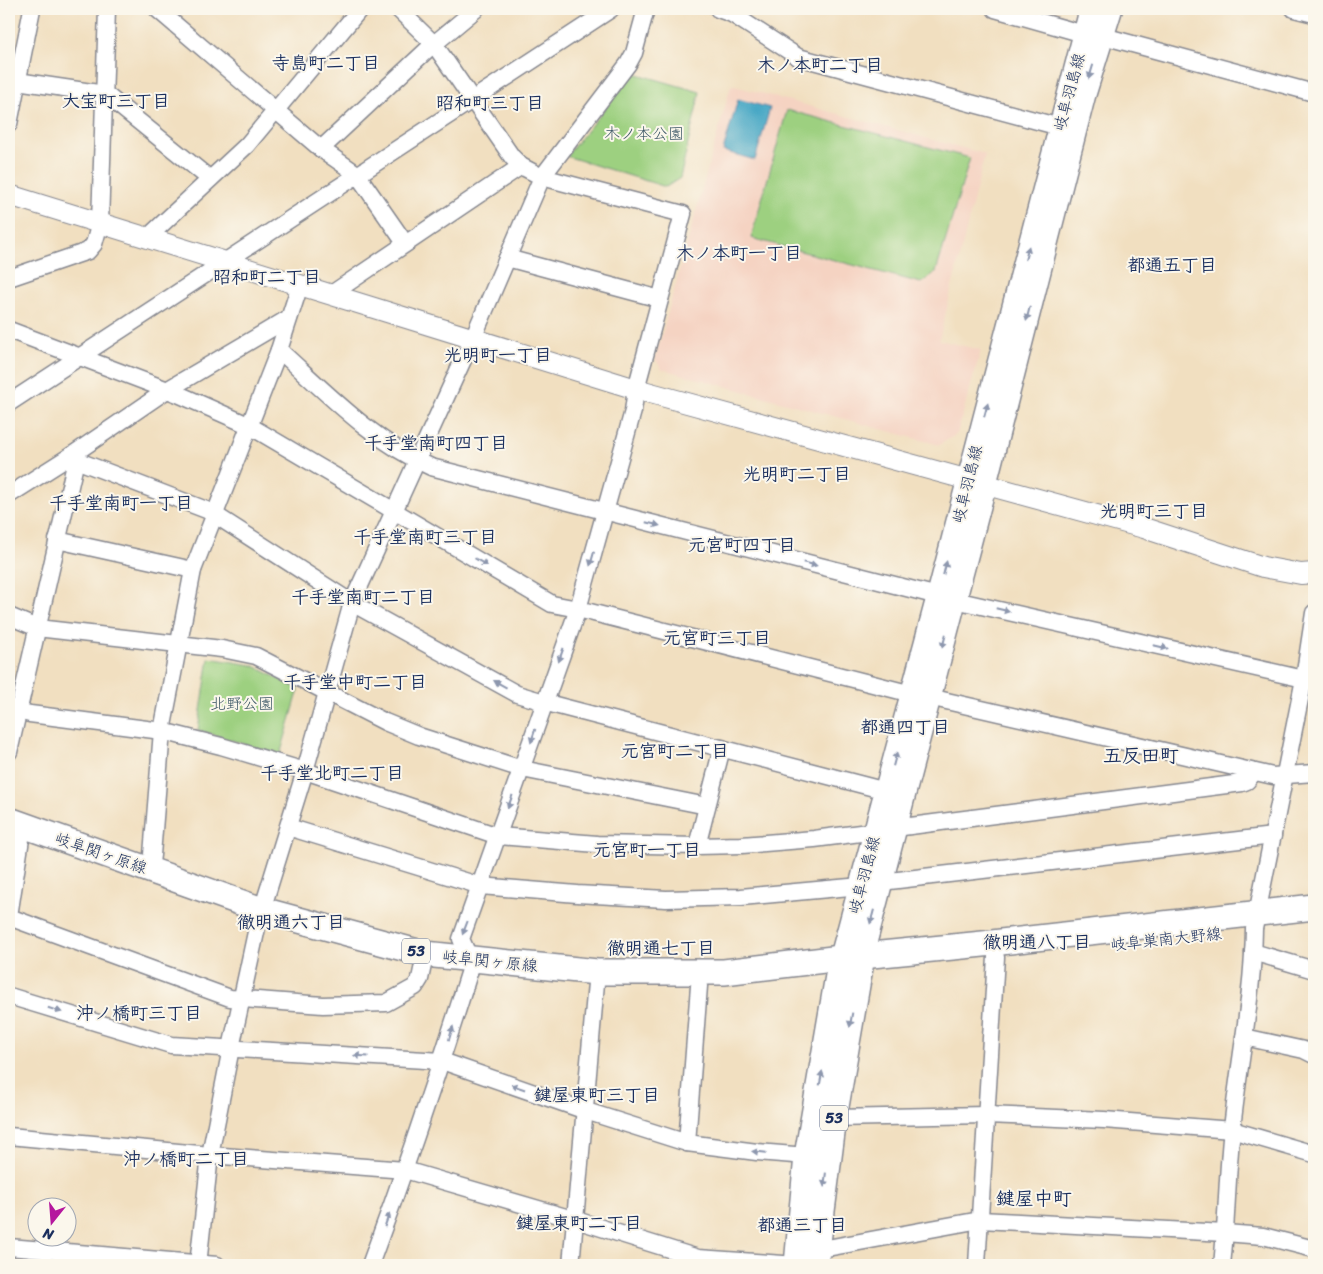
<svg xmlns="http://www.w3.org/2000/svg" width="1323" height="1274" viewBox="0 0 1323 1274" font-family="Sriracha,'Klee One',sans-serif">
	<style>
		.built { fill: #f5d3c2 }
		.green { fill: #9dd080; stroke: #5c806f }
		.water { fill: #46a7c5; stroke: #306b92 }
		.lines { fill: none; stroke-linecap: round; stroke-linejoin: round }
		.minor-casing { stroke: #86878f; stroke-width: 19 }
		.tertiary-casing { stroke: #86878f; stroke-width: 22 }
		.secondary-casing { stroke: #86878f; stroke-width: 25 }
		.primary-casing { stroke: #86878f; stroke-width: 28 }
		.minor { stroke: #fff; stroke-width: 16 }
		.tertiary { stroke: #fff; stroke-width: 20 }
		.secondary { stroke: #fff; stroke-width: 22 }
		.primary { stroke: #fff; stroke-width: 25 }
		.oneway { fill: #8d97ae }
		.labels { text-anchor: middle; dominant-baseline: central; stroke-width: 4; stroke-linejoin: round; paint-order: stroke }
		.shield { fill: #fbf7ec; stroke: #5e6b89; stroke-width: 1 }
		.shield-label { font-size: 15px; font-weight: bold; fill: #1b2f5e }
		.street-label { font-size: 16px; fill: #1b2f5e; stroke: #fbf7ec }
		.park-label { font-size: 16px; fill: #3c5766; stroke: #fbf7ec }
		.neighbourhood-label { font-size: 18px; font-weight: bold; fill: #1b2f5e; stroke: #fbf7ec }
		.quarter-label { font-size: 19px; font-weight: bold; fill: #1b2f5e; stroke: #fbf7ec }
	</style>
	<rect width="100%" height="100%" fill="#fbf7ec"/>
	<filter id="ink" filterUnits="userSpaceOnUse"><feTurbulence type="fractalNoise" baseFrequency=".02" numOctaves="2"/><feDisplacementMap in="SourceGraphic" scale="10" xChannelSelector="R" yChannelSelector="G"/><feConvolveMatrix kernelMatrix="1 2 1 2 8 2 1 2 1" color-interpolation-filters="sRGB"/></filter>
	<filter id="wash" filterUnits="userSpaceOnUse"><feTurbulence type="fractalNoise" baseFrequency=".0096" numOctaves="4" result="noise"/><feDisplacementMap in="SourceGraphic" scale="20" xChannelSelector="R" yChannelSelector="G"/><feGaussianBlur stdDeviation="1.12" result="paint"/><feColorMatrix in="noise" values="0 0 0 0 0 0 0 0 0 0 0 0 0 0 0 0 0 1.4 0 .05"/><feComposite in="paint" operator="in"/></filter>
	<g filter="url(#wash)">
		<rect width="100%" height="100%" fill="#f1dfc0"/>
		<!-- built -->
		<polygon class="built" points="731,85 985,154 939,340 981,350 957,434 939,445 662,369 655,359"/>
		<!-- green -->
		<g class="green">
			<polygon points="634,73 700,92 680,178 666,187 566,156"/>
			<polygon points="787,110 970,158 936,272 921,283 751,238"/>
			<polygon points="209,658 252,665 299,689 280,755 198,730"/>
		</g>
		<!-- water -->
		<polygon class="water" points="738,99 770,108 755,160 723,151"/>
	</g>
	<g filter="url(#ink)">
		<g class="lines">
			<defs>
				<g id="minor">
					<polyline points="157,9 321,149 357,174 405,243"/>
					<polyline points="718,9 732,14 798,57 1060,127"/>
					<polyline points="995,9 1084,34"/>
					<polyline points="1294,9 1314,14"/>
					<polyline points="1103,36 1314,93"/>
					<polyline points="17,81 105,94 210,179"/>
					<polyline points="9,124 32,9"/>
					<polyline points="321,149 428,49 476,9"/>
					<polyline points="147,238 247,145 360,9"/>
					<polyline points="507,258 660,299"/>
					<polyline points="9,278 88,251 94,244 100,223 107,9"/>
					<polyline points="330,295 521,166"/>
					<polyline points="9,330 178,394 248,425 552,604 578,609 912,694"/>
					<path d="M279,350C326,392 372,441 431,467L938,596"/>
					<polyline points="9,403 611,9"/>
					<polyline points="72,455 76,460 209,511 352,603 517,694 551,704 886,791"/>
					<polyline points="9,495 72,455 167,390 289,318"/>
					<polyline points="57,540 193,570"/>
					<polyline points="955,600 1304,679 1314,678"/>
					<polyline points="9,616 37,628 222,649 256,656 385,722 419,736 522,769 707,806"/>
					<polyline points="929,697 1273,776 1314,773"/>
					<polyline points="9,707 18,711 30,714 162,731 221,746 305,771 498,836 597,844 697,846 742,845 814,839 876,831"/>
					<polyline points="9,752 76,460"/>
					<polyline points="288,827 481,886 577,894 666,899 741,897 861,886"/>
					<polyline points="895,828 1242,783 1247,781 1254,772"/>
					<polyline points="697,846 722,748"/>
					<polyline points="150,870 152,855 162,731 193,570 279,350 300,285"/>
					<polyline points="881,882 1273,836"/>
					<polyline points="9,916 21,839"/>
					<polyline points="9,917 230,998 323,1005 386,1003 415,987 420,979 423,965"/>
					<polyline points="1253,952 1314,970"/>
					<polyline points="9,996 171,1045 442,1061 586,1111 687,1143 757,1152 807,1156"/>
					<polyline points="1244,1037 1304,1050 1314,1055"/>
					<polyline points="834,1118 986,1115 1104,1120 1232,1130 1314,1154"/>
					<polyline points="9,1136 210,1155 405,1170 576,1220 698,1258 797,1265"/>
					<polyline points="687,1143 699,986"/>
					<polyline points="9,1247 217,1265"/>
					<polyline points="816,1250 980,1220 1225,1233 1263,1236 1314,1249"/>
					<polyline points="198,1265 210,1155 231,1048 258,923 305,771 352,603 473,338 542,177 628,64 634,53 646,9"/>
					<path d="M370,1265C406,1168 439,1070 470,970V959L461,939L578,609L633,411L636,389L683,214L542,177L521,166L512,157L434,44L398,9"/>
					<polyline points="571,1265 596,983"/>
					<polyline points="977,1265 996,957"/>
					<path d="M1222,1265C1227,1220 1227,1174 1232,1129C1239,1062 1253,996 1254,929L1304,679L1314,613"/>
				</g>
				<polyline id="tertiary" points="9,195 636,389 1144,528 1263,567 1301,574 1314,573"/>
				<g id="secondary">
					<polyline points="862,956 985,485 1084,96 1111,9"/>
					<polyline points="841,958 938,596 1091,9"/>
				</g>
				<g id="primary">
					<polyline points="9,820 262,910 425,954 597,972 724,972 841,958 983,944 1314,907"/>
					<polyline points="797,1265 807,1156 841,958"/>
					<polyline points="815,1265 834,1118 862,956"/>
				</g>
			</defs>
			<!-- minor casing -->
			<use href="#minor" class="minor-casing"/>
			<!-- tertiary casing -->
			<use href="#tertiary" class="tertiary-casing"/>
			<!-- secondary casing -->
			<use href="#secondary" class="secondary-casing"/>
			<!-- primary casing -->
			<use href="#primary" class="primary-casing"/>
			<!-- minor -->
			<use href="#minor" class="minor"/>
			<!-- tertiary -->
			<use href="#tertiary" class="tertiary"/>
			<!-- secondary -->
			<use href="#secondary" class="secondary"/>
			<!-- primary -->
			<use href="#primary" class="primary"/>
		</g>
		<!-- one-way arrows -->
		<defs><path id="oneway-solid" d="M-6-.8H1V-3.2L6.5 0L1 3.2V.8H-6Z" transform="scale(1.25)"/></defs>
		<g class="oneway">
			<use href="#oneway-solid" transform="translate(1091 72) rotate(107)"/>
			<use href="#oneway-solid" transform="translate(1027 253) rotate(-75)"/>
			<use href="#oneway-solid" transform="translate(1028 314) rotate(104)"/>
			<use href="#oneway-solid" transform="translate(986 410) rotate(-75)"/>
			<use href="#oneway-solid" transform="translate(653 524) rotate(14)"/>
			<use href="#oneway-solid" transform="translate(592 559) rotate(106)"/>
			<use href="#oneway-solid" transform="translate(481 562) rotate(30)"/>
			<use href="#oneway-solid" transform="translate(810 564) rotate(14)"/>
			<use href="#oneway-solid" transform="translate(945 568) rotate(-76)"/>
			<use href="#oneway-solid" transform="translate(1003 610) rotate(13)"/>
			<use href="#oneway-solid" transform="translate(944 641) rotate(105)"/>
			<use href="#oneway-solid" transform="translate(1161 647) rotate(13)"/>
			<use href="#oneway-solid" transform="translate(561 655) rotate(110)"/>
			<use href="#oneway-solid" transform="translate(500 684) rotate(-151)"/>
			<use href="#oneway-solid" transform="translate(533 736) rotate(108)"/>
			<use href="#oneway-solid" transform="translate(895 759) rotate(-75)"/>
			<use href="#oneway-solid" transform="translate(510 802) rotate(110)"/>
			<use href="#oneway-solid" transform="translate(872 917) rotate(105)"/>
			<use href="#oneway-solid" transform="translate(465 928) rotate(111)"/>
			<use href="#oneway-solid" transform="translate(55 1010) rotate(17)"/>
			<use href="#oneway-solid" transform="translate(851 1020) rotate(100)"/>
			<use href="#oneway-solid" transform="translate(451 1033) rotate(-73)"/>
			<use href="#oneway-solid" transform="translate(361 1056) rotate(-177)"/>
			<use href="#oneway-solid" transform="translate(821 1078) rotate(-80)"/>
			<use href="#oneway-solid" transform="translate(518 1087) rotate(-161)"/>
			<use href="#oneway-solid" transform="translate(759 1152) rotate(-174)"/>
			<use href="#oneway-solid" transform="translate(825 1180) rotate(97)"/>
			<use href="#oneway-solid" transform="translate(387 1220) rotate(-70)"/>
		</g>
	</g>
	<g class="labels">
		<!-- shield labels -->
		<g class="shield">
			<rect x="402" y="938.5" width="28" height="25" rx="4"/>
			<rect x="820" y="1105.5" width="28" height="25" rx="4"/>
		</g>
		<g class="shield-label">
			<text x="416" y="951">53</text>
			<text x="834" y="1118">53</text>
		</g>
		<!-- street labels -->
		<g class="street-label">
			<text transform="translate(1069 92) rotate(-75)">岐阜羽島線</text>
			<text transform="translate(967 484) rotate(-76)">岐阜羽島線</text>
			<text transform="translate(101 853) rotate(19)">岐阜関ヶ原線</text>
			<text transform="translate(864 875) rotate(-75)">岐阜羽島線</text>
			<text transform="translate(1166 939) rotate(-6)">岐阜巣南大野線</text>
			<text transform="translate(490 961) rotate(6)">岐阜関ヶ原線</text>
		</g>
		<!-- park labels -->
		<g class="park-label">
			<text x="644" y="133">木ノ本公園</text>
			<text x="242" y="703">北野公園</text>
		</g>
		<!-- neighbourhood labels -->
		<g class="neighbourhood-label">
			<text x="326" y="63">寺島町二丁目</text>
			<text x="820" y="65">木ノ本町二丁目</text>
			<text x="116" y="101">大宝町三丁目</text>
			<text x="490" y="103">昭和町三丁目</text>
			<text x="739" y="253">木ノ本町一丁目</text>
			<text x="1172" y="265">都通五丁目</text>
			<text x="267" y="277">昭和町二丁目</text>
			<text x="498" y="355">光明町一丁目</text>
			<text x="436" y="443">千手堂南町四丁目</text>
			<text x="797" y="474">光明町二丁目</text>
			<text x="121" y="503">千手堂南町一丁目</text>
			<text x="1154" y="511">光明町三丁目</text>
			<text x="425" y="537">千手堂南町三丁目</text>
			<text x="742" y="545">元宮町四丁目</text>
			<text x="363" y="597">千手堂南町二丁目</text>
			<text x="717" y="638">元宮町三丁目</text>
			<text x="355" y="682">千手堂中町二丁目</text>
			<text x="905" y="727">都通四丁目</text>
			<text x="675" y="751">元宮町二丁目</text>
			<text x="332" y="773">千手堂北町二丁目</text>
			<text x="647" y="850">元宮町一丁目</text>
			<text x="291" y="922">徹明通六丁目</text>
			<text x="1037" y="942">徹明通八丁目</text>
			<text x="661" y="948">徹明通七丁目</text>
			<text x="139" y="1013">沖ノ橋町三丁目</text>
			<text x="597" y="1095">鍵屋東町三丁目</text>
			<text x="186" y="1159">沖ノ橋町二丁目</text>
			<text x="579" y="1223">鍵屋東町二丁目</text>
			<text x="802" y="1225">都通三丁目</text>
		</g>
		<!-- quarter labels -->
		<g class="quarter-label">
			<text x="1141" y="755">五反田町</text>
			<text x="1034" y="1198">鍵屋中町</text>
		</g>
	</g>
	<!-- margin -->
	<rect width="1323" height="1274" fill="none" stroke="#fbf7ec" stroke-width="30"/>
	<!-- north arrow -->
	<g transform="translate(52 1222) rotate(197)"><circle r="24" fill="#fbf7ec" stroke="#a1a7b3"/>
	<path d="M0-4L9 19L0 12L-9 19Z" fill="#b5179e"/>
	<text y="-8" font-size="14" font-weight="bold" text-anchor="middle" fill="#1b2f5e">N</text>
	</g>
</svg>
